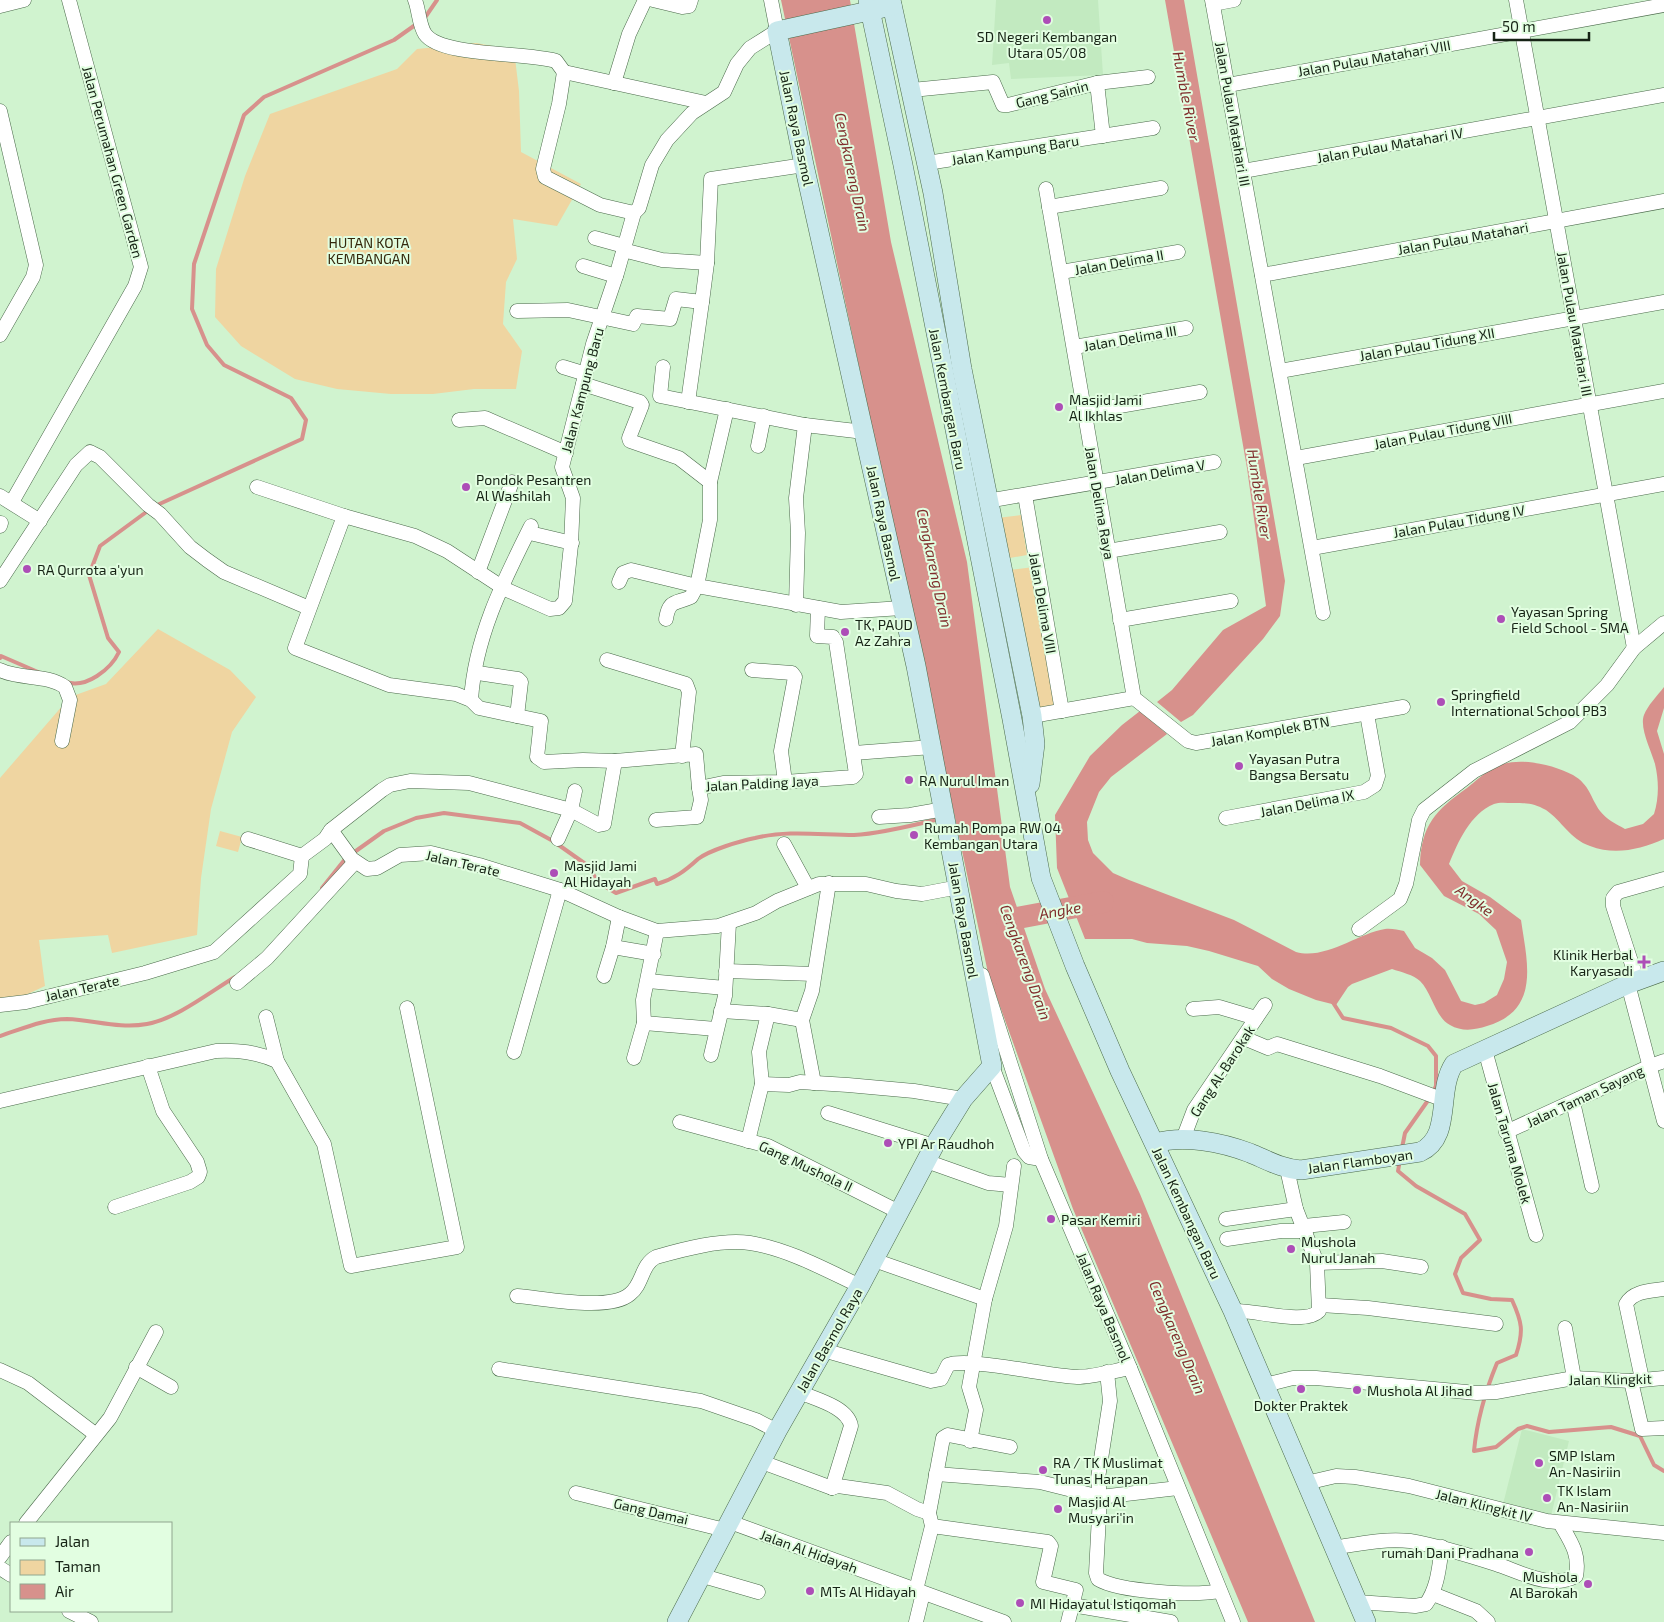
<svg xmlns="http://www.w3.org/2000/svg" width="1664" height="1622" viewBox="0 0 1664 1622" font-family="'Exo 2',sans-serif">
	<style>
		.built { fill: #c2eac0 }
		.green { fill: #efd5a1 }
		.water { fill: #d7918c }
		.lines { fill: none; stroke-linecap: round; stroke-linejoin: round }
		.stream { stroke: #d7918c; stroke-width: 4 }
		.river { stroke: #d7918c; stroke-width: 22 }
		.street-casing { stroke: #4b6a4b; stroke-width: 15 }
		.secondary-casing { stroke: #4b6a4b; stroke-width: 20 }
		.street { stroke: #fff; stroke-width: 14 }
		.secondary { stroke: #c8e8ec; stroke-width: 19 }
		.poi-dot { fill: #ad4eb7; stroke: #e2fee1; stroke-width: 2 }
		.labels { text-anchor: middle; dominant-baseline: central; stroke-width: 4; stroke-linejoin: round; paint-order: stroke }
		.poi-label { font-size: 14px; fill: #162315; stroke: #e2fee1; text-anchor: start }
		.street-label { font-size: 14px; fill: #162315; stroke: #e2fee1 }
		.park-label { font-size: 14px; fill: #35280c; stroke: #e2fee1 }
		.water-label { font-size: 15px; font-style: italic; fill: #7f2c2b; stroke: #e2fee1 }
	</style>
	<rect width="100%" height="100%" fill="#d0f3cf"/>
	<!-- built -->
	<g class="built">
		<polygon points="996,0 1098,0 1103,75 1011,79 1009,63 992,65"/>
		<polygon points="1522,1429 1569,1441 1550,1520 1502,1508"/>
	</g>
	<!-- green -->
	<g class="green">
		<polygon points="476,43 514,50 519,91 521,152 581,184 557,226 513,219 517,259 506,282 503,324 522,351 516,389 474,389 433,394 391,394 337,389 295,379 241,346 215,317 216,269 245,176 270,114 397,69 417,49"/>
		<polygon points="1021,515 1027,555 1004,559 997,518"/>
		<polygon points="1034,567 1060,704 1040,710 1009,570"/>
		<polygon points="158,629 230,670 256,697 232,732 211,809 201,878 197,935 112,953 108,935 39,940 45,986 0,1007 0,778 70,697 106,684"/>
		<polygon points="220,831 242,837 238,852 216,846"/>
	</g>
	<!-- water -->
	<g class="water">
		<polygon points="781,0 850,0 891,242 967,562 1010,887 1045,989 1140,1194 1315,1622 1248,1622 1073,1209 988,973"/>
		<polygon points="1165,0 1184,0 1285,581 1280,616 1263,639 1193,715 1181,722 1157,702 1172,690 1223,630 1266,606 1247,468"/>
		<path d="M1664,687V708L1657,731L1664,754V839C1640,849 1616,856 1590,846C1570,839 1562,821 1546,810C1534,803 1526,803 1513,803C1507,803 1499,802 1494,804C1470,814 1458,842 1449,864L1462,881L1490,897L1521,920C1527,962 1541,1010 1487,1026C1475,1030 1462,1032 1450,1025C1435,1017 1432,993 1420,981C1414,975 1401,972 1392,969L1352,984L1348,987L1336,1005L1316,1000L1289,989L1272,979L1258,966L1209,951L1187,946L1147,943L1132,939H1085L1057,868L1055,815L1090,756L1122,725L1140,711L1167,734L1111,777L1099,792L1087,822L1088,840L1093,853L1113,873L1129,880L1234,920L1296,952C1326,960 1356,934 1385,929C1391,928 1398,930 1404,931L1415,948L1432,958L1445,970L1461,1001L1475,1005L1484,1003L1497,995L1504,979L1507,962L1496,930L1479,914L1444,896L1420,865C1421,825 1436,810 1467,788C1476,781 1485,772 1495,767C1517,756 1552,764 1573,775C1590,785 1590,797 1600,811C1606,819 1616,824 1625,829L1643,824L1654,814C1659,798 1659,781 1655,764C1652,752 1639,728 1644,715C1648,705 1657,696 1664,687Z"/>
	</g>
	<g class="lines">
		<!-- stream -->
		<g class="stream">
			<polyline points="424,19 437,0"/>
			<polyline points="155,506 302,439 306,420 291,398 224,365 207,345 192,309 194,264 244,115 264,97 394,40 418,23"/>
			<polyline points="0,658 1,656 38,672"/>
			<path d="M66,682C86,689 111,669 119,652L108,638L89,575L100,546L149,510"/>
			<path d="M322,888L346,858L384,831L416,818L444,813L520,823L553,841L587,865L599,883L616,893L655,879L657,884C674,879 685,871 698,859C710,850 740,841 755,838C787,830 821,835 854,835C878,834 915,825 939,819"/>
			<polyline points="1332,1001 1343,1018 1391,1028 1428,1046 1436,1056 1436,1086 1433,1092"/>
			<path d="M0,1036C22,1029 44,1019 67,1019C94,1020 119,1029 147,1024C176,1019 210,992 235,977"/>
			<polyline points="1402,1148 1405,1133 1429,1099"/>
			<path d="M1400,1160L1398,1171L1416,1186L1465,1214L1480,1240L1461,1258L1455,1274L1463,1293L1491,1299L1512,1300C1522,1322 1524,1331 1516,1355L1497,1363C1485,1392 1477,1420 1474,1451L1496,1447L1518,1429L1527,1426L1549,1432L1611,1427L1640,1436L1654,1465L1664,1471"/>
		</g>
		<!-- river -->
		<polyline class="river" points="1007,920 1103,902"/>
		<defs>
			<g id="street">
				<path d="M415,0C419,10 419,25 425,34C441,57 526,52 556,61L564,72L706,103"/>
				<polyline points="653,0 682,7 689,6 691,0"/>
				<polyline points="771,0 777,31 750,48 737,64 724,92 692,113 667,140 652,165 639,208 634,213 617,273 593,344 562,467 573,498 571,545 565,601 559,608 550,609 505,589 447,551 415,536 344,516 295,648 389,685 456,694 471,700 479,708 541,721 537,757 544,762 583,760 615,761 696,754 699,788 723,783 785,782 853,777 856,774 836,642 833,637 817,636 818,608"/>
				<polyline points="1212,0 1323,613"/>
				<polyline points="1516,0 1634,648"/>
				<polyline points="1213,4 1234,0"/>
				<polyline points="0,6 24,0"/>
				<polyline points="564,72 559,104 543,169 545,177 600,205 634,213"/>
				<polyline points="614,83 629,34 645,0"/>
				<polyline points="1097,83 1103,136"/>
				<polyline points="1228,85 1664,5"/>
				<polyline points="912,90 993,82 1003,105 1008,105 1097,83 1148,77"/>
				<polyline points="0,111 36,265 33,277 0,335"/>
				<polyline points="927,163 1153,128"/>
				<polyline points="1243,171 1664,95"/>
				<polyline points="1046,189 1134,698 1188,741 1196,743 1403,707"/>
				<polyline points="1049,207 1161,188"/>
				<polyline points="595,238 624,246"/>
				<polyline points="623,250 662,260 707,263"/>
				<polyline points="583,266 616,276"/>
				<polyline points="1061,272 1178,252"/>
				<polyline points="1262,275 1664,201"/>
				<polyline points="517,311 568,310 633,324 637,316 670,319 676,299 702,302 707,263 711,179 804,165"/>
				<polyline points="1074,347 1186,328"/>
				<polyline points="563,367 586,374"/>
				<polyline points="663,367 660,396 805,425 864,432"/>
				<polyline points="1280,371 1664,302"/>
				<polyline points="583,384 640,402 642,405 629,438 630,441 679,458 710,482"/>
				<polyline points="688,402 702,302"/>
				<polyline points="727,409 710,482 710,520 697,586 841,612 902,608"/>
				<polyline points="1085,412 1200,392"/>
				<polyline points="459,420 485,418 566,453"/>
				<polyline points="758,446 764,416"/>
				<polyline points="1296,458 1664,391"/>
				<polyline points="257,487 344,516"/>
				<polyline points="1025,495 1062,711"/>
				<polyline points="0,496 40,521"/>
				<polyline points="987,501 1214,462"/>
				<polyline points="12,502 135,286 141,267 69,0"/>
				<polyline points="0,526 1,523"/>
				<polyline points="534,534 572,543"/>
				<polyline points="1312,548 1664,484"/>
				<polyline points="1108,551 1220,532"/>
				<polyline points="478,572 512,482"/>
				<polyline points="0,581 76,465 90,452 100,457 148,505 160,514 190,547 207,560 224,572 309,608"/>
				<path d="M619,582L623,573L631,570L697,586L691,597C676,604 669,599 666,619"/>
				<polyline points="796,605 798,533 796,498 805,425"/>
				<polyline points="1120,620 1231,601"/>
				<polyline points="607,660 686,684 689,692 682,756"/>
				<path d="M0,670C21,680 47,674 65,687L70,700L62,741"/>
				<polyline points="752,670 792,673 795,677 781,751 785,782"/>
				<polyline points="478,673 518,679 521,682 517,716"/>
				<path d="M471,700C475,637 503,582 531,526"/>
				<polyline points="1032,716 1134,698"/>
				<polyline points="854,753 932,747"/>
				<polyline points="575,791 571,810 599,825 604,824 615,761"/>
				<polyline points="879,817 910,815 944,809"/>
				<polyline points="1226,818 1364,792 1375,785 1378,776 1367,714"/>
				<polyline points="656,820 697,817 701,800 699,788"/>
				<polyline points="331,830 382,790 390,785 410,781 469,783 571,810 558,839"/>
				<polyline points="248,839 302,856"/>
				<polyline points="784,844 808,888"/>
				<polyline points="302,856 325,839 331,830 352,859 367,869 377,868 400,855 431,853 479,865 560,890 619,917 657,931 718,926 756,913 777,901 819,884 866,884 896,891 922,894 959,887"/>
				<polyline points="1359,929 1400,899 1406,884 1419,820 1424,810 1474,771 1570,722 1607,685 1634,648 1664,623"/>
				<polyline points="613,947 654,954"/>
				<polyline points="726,971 814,974"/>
				<polyline points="982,975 1041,1159 1130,1368 1233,1622"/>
				<polyline points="604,976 613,947 619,917"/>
				<polyline points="1637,980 1613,906 1613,898 1618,892 1664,879"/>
				<polyline points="648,981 725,988"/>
				<polyline points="237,983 267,958 355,862"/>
				<polyline points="1628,984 1664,1121"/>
				<polyline points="0,1005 26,1002 145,973 214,952 300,874 302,856"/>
				<polyline points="1193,1009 1219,1007 1256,1018"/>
				<polyline points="721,1011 768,1014 802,1020"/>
				<polyline points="266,1017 277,1061 324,1144 351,1266 457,1247 407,1008"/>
				<polyline points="644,1023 716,1029"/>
				<polyline points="1244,1038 1268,1048 1277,1044 1380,1076 1444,1100"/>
				<polyline points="1485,1050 1536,1235"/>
				<polyline points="514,1052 560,890"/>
				<polyline points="711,1055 725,996 729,923"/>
				<polyline points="634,1058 644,1023 643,1000 657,931"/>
				<polyline points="992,1066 1024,1151 1029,1157 1041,1159"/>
				<polyline points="814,1083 802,1020 812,991 829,883"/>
				<polyline points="762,1084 789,1085 800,1082 848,1085 914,1091 963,1099"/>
				<path d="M0,1101L216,1051C239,1050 256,1052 277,1061"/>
				<polyline points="1573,1102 1592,1186"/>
				<polyline points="828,1113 934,1146"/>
				<polyline points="680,1122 768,1146 899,1212"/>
				<polyline points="1506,1132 1650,1066 1664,1061"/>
				<polyline points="1183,1139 1194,1110 1265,1005"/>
				<polyline points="748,1141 762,1084 759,1052 768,1014"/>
				<polyline points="926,1161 988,1183 1011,1185"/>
				<polyline points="115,1207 190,1182 198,1177 200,1172 197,1162 163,1111 148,1066"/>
				<polyline points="1226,1219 1296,1209"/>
				<polyline points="1304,1226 1344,1222"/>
				<polyline points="1227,1239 1281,1231 1306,1231"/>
				<polyline points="874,1260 985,1299"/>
				<polyline points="1317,1263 1382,1261 1421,1267"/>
				<path d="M517,1296C544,1298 609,1312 630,1294C643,1284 641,1265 656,1257C684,1249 721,1239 750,1243C788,1249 826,1270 860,1286"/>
				<polyline points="1320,1305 1368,1308 1496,1324"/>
				<path d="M1233,1311C1253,1309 1305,1326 1319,1311L1317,1263L1296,1209L1287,1169"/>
				<polyline points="1565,1328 1574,1378"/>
				<path d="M823,1350L931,1381L941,1379L948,1365C967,1357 1049,1376 1077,1377C1094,1377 1113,1371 1130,1368"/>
				<polyline points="136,1367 171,1387"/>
				<polyline points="499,1369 701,1401 756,1420 777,1431"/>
				<polyline points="0,1370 28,1383 95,1434"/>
				<polyline points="1107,1372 1110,1401 1098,1478 1100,1497 1178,1488"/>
				<path d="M1642,1379L1626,1304C1633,1291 1650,1291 1664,1289"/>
				<polyline points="1631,1381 1642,1429 1664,1428"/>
				<polyline points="1265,1385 1293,1378 1316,1378 1477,1393 1496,1392 1574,1378 1631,1381 1664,1378"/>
				<path d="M799,1392C815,1399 848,1407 851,1426L832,1488"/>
				<polyline points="970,1441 976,1410 969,1387 985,1299 1006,1226 1014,1166"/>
				<polyline points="762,1462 832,1488 838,1486 887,1493 917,1509 929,1513"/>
				<path d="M936,1474L1040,1482L1100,1497L1096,1573L1098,1579C1119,1592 1195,1596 1220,1591"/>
				<polyline points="1306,1483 1336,1476 1355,1477 1409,1486 1547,1521 1664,1533"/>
				<polyline points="576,1493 725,1530"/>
				<polyline points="730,1522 1004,1622"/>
				<polyline points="26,1523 110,1418 156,1332"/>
				<polyline points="932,1526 1048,1542 1051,1546 1043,1582 1076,1590 1068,1622"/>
				<path d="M1333,1548C1358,1544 1385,1538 1410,1541C1439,1546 1468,1555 1496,1564C1520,1572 1551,1590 1576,1576C1580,1554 1571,1542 1560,1523"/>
				<polyline points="0,1557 11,1542"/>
				<polyline points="0,1568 11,1575"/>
				<polyline points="703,1576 758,1592"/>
				<polyline points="916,1590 932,1526 929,1513 943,1438 948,1435 1010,1447"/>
				<polyline points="1433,1594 1476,1611 1488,1622"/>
				<path d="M1357,1602L1415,1606L1426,1604C1438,1587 1439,1567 1442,1547"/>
				<polyline points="1072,1605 1171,1622"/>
				<polyline points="69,1611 91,1622"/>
				<polyline points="916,1622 923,1593"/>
			</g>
			<g id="secondary">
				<polyline points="868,0 903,165 1012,719 1041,878 1075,966 1120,1071 1233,1311 1366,1622"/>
				<polyline points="891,0 933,193 962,369 1032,716 1035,744 1030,784"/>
				<path d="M1155,1143C1184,1135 1221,1142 1250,1153C1267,1160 1282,1169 1301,1170L1420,1152C1453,1137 1436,1091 1454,1064L1628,984L1664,971"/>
				<polyline points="677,1622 777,1431 860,1286 934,1146 963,1099 992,1066 916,666 804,165 777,31 892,6"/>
			</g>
		</defs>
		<!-- street casing -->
		<use href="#street" class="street-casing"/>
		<!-- secondary casing -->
		<use href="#secondary" class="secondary-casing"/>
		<!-- street -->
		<use href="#street" class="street"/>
		<!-- secondary -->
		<use href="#secondary" class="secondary"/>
	</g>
	<!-- markers -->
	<g class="poi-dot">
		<circle cx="1047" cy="20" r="5"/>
		<circle cx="1059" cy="407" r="5"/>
		<circle cx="466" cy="487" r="5"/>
		<circle cx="27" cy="569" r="5"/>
		<circle cx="1501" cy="619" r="5"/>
		<circle cx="845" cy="632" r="5"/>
		<circle cx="1441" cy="702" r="5"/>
		<circle cx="1239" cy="766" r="5"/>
		<circle cx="909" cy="780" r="5"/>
		<circle cx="914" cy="835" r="5"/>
		<circle cx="554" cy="873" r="5"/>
		<path d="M1641.5 954.5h5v5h5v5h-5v5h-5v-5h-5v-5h5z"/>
		<circle cx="888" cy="1143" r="5"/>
		<circle cx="1051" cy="1219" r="5"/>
		<circle cx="1291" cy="1249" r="5"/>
		<circle cx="1301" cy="1389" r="5"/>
		<circle cx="1357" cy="1390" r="5"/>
		<circle cx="1539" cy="1463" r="5"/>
		<circle cx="1043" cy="1470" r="5"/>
		<circle cx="1547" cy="1498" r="5"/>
		<circle cx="1058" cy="1509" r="5"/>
		<circle cx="1529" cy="1552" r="5"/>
		<circle cx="1588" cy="1584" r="5"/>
		<circle cx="810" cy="1591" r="5"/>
		<circle cx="1020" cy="1603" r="5"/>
	</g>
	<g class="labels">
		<!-- poi labels -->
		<g class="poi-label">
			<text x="1047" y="36" text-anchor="middle">SD Negeri Kembangan<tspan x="1047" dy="16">Utara 05/08</tspan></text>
			<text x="1069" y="399">Masjid Jami<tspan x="1069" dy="16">Al Ikhlas</tspan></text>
			<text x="476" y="479">Pondok Pesantren<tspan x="476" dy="16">Al Washilah</tspan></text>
			<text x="37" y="569">RA Qurrota a'yun</text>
			<text x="1511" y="611">Yayasan Spring<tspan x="1511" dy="16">Field School - SMA</tspan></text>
			<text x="855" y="624">TK, PAUD<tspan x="855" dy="16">Az Zahra</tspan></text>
			<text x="1451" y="694">Springfield<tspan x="1451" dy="16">International School PB3</tspan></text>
			<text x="1249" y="758">Yayasan Putra<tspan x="1249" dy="16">Bangsa Bersatu</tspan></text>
			<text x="919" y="780">RA Nurul Iman</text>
			<text x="924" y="827">Rumah Pompa RW 04<tspan x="924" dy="16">Kembangan Utara</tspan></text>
			<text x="564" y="865">Masjid Jami<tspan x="564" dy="16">Al Hidayah</tspan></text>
			<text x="1633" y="954" text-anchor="end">Klinik Herbal<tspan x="1633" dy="16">Karyasadi</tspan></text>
			<text x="898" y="1143">YPI Ar Raudhoh</text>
			<text x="1061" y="1219">Pasar Kemiri</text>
			<text x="1301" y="1241">Mushola<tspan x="1301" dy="16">Nurul Janah</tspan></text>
			<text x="1367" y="1390">Mushola Al Jihad</text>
			<text x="1301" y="1405" text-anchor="middle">Dokter Praktek</text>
			<text x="1549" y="1455">SMP Islam<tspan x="1549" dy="16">An-Nasiriin</tspan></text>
			<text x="1053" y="1462">RA / TK Muslimat<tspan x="1053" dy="16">Tunas Harapan</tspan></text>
			<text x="1557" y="1490">TK Islam<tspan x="1557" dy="16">An-Nasiriin</tspan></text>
			<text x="1068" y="1501">Masjid Al<tspan x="1068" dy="16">Musyari'in</tspan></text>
			<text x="1519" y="1552" text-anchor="end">rumah Dani Pradhana</text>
			<text x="1578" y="1576" text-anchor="end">Mushola<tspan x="1578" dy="16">Al Barokah</tspan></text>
			<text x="820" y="1591">MTs Al Hidayah</text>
			<text x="1030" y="1603">MI Hidayatul Istiqomah</text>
		</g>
		<!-- street labels -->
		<g class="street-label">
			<text transform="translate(1374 58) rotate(-10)">Jalan Pulau Matahari VIII</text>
			<text transform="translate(1052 94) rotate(-14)">Gang Sainin</text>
			<text transform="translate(1233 114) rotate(80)">Jalan Pulau Matahari III</text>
			<text transform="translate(797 128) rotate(78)">Jalan Raya Basmol</text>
			<text transform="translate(1390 145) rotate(-10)">Jalan Pulau Matahari IV</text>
			<text transform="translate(1015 150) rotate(-9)">Jalan Kampung Baru</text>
			<text transform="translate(113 162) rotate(75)">Jalan Perumahan Green Garden</text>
			<text transform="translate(1463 238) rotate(-10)">Jalan Pulau Matahari</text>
			<text transform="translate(1119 262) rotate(-10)">Jalan Delima II</text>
			<text transform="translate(1575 324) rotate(80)">Jalan Pulau Matahari III</text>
			<text transform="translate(1130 338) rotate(-10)">Jalan Delima III</text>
			<text transform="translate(1427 344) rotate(-10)">Jalan Pulau Tidung XII</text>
			<text transform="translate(582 390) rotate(-75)">Jalan Kampung Baru</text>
			<text transform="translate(948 399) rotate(79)">Jalan Kembangan Baru</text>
			<text transform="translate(1443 431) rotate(-11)">Jalan Pulau Tidung VIII</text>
			<text transform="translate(1160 472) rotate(-10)">Jalan Delima V</text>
			<text transform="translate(1100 503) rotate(80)">Jalan Delima Raya</text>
			<text transform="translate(1459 521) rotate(-10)">Jalan Pulau Tidung IV</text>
			<text transform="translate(884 523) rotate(78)">Jalan Raya Basmol</text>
			<text transform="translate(1043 603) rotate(80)">Jalan Delima VIII</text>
			<text transform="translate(1270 731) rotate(-10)">Jalan Komplek BTN</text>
			<text transform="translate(762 783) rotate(-3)">Jalan Palding Jaya</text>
			<text transform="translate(1307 803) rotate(-11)">Jalan Delima IX</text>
			<text transform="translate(463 863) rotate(13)">Jalan Terate</text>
			<text transform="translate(964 920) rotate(80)">Jalan Raya Basmol</text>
			<text transform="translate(82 988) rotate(-13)">Jalan Terate</text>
			<text transform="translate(1222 1071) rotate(-57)">Gang Al-Barokak</text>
			<text transform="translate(1585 1096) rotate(-25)">Jalan Taman Sayang</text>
			<text transform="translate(1510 1143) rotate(74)">Jalan Taruma Molek</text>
			<text transform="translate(1360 1161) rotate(-8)">Jalan Flamboyan</text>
			<text transform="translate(806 1166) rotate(25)">Gang Mushola II</text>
			<text transform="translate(1187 1213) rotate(65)">Jalan Kembangan Baru</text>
			<text transform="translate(1104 1307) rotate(67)">Jalan Raya Basmol</text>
			<text transform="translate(829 1340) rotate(-60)">Jalan Basmol Raya</text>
			<text transform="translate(1610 1379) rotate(-1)">Jalan Klingkit</text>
			<text transform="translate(1484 1505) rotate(14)">Jalan Klingkit IV</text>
			<text transform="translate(651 1511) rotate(13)">Gang Damai</text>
			<text transform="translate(809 1551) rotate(20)">Jalan Al Hidayah</text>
		</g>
		<!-- park labels -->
		<g class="park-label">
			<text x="369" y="242">HUTAN KOTA<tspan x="369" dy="16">KEMBANGAN</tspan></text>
		</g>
		<!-- water labels -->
		<g class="water-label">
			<text transform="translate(1187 96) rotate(79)">Humble River</text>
			<text transform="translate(853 172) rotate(78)">Cengkareng Drain</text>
			<text transform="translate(1260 494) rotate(81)">Humble River</text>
			<text transform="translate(935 568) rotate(78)">Cengkareng Drain</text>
			<text transform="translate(1475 900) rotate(36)">Angke</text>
			<text transform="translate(1060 910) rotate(-10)">Angke</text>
			<text transform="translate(1026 962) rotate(70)">Cengkareng Drain</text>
			<text transform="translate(1178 1337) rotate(67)">Cengkareng Drain</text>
		</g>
	</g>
	<!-- legend -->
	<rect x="10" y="1522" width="162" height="90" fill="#e2fee1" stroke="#90a68f"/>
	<rect x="20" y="1538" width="25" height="8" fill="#c8e8ec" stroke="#90a68f"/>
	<text x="55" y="1547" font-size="15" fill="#162315">Jalan</text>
	<rect x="20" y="1560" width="25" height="15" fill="#efd5a1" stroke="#90a68f"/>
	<text x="55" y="1572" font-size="15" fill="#162315">Taman</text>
	<rect x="20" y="1584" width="25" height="15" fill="#d7918c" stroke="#90a68f"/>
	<text x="55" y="1597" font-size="15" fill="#162315">Air</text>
	<!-- scale -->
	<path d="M1494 32v8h95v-8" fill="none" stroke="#162315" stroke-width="2.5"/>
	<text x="1502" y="32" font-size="15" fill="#162315" stroke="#e2fee1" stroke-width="4" paint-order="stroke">50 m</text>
</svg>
